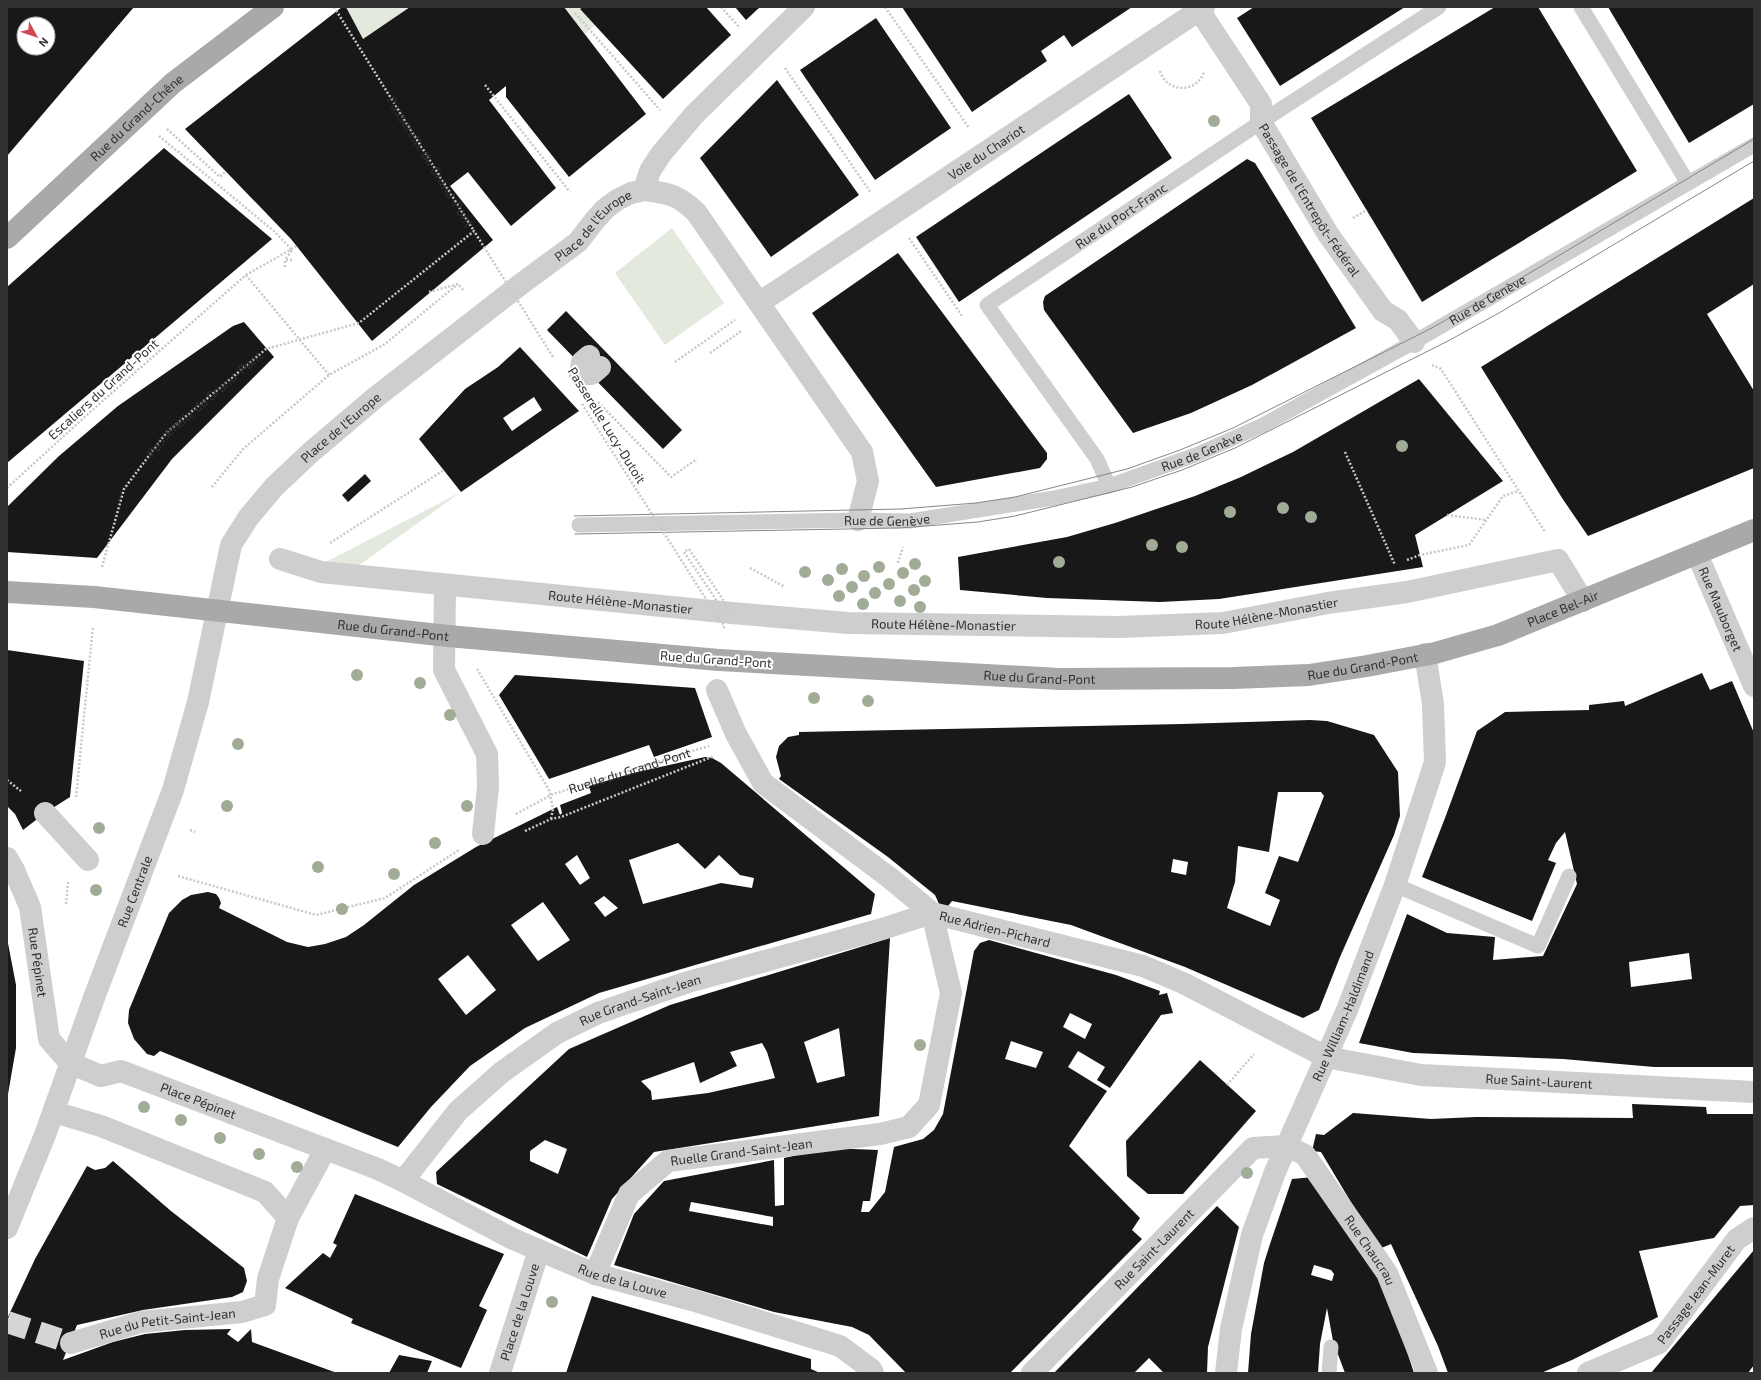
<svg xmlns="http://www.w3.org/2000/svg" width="1761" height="1380" viewBox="0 0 1761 1380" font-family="'Exo 2',sans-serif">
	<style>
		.green { fill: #e4e9de }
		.building { fill: #181818; fill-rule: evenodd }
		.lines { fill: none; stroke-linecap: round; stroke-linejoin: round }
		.pedestrian-tunnel { stroke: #d6d6d6; stroke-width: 22; stroke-dasharray: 22 11; stroke-linecap: butt }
		.path { stroke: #c8c8c8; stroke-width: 2.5; stroke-dasharray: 2 2; stroke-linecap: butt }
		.service { stroke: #cecece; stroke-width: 15 }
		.pedestrian { stroke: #cecece; stroke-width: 22 }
		.minor { stroke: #cecece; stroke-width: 22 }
		.tertiary { stroke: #cecece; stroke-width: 22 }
		.primary { stroke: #a9a9a9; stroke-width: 22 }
		.tram { stroke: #868686; stroke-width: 1 }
		.path-bridge { stroke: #c8c8c8; stroke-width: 2.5; stroke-dasharray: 2 2; stroke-linecap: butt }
		.pedestrian-bridge { stroke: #cecece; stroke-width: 22 }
		.primary-bridge { stroke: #a9a9a9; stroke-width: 22 }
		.tree { fill: #a1ac97 }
		.labels { text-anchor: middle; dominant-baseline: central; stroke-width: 4; stroke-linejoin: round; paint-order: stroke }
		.street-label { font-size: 13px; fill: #313131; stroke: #fff }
	</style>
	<rect width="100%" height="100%" fill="#fff"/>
	<!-- green -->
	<g class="green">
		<polygon points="346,7 410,7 363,39"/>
		<polygon points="564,7 583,7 580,10 595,25 585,34"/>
		<polygon points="672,228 724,303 665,345 615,273"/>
		<polygon points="461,492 358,566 324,563"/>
	</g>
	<!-- building -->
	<g class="building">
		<path d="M7,7H134L7,156ZM24,24H48V48H24Z"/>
		<polygon points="342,7 346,7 363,39 410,7 564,7 646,114 569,177 506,97 506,86 489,100 556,188 511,226 468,172 450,186 493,240 372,341 291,239 185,129"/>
		<polygon points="583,7 706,7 731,35 663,99 580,9"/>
		<polygon points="735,7 760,7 746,20"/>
		<polygon points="902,7 1132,7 1072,47 1064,35 1041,51 1047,61 972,112"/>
		<polygon points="1254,7 1405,7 1280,86 1237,18"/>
		<polygon points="1495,7 1538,7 1637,171 1422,302 1311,118"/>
		<polygon points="1608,7 1754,7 1754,104 1689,143"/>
		<polygon points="876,18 951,128 875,180 800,70"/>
		<polygon points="777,80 859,195 771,257 700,158"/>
		<polygon points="1129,94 1172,158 959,302 916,237"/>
		<polygon points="164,148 272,239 7,463 7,287"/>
		<polygon points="1247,159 1255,163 1356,328 1252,385 1191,413 1133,433 1044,310 1043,302 1045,296"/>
		<polygon points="1754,198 1754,284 1707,314 1754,391 1754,468 1588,536 1562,498 1481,367"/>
		<polygon points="898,253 1047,453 1047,459 1040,468 936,487 812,313"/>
		<polygon points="566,311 682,430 663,449 547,330"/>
		<polygon points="244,322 274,357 172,459 97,558 7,552 7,507 59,456 118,406 233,326"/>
		<path d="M520,347L579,411L461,492L419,439L465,389L498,367ZM534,397L542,410L512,431L503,418Z"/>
		<polygon points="1419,379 1503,481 1415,535 1423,567 1219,599 1160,602 1047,598 960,590 958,557 1067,537 1115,523 1195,496 1241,477 1293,452"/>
		<polygon points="365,474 371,481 348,502 342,495"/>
		<polygon points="7,650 84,661 70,797 45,813 23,830 15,814 7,806"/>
		<path d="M1702,673L1710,690L1732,681L1754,733V1067H1654L1563,1059L1413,1053L1359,1043L1407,914L1447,933L1495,937L1493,960L1543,956L1577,884L1565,832L1556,843L1548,860L1556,863L1532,921L1422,877L1445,818L1477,731L1505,712L1589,710V705L1624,701L1625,706ZM1689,953L1692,979L1631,987L1629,962Z"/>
		<polygon points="515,675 695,688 712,737 654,757 649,745 549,779 499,695"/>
		<path d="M1310,720L1327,721L1374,735L1398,772L1400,816L1394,835L1340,957L1319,1010L1303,1018L1185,967L1071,925L952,901L948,906L939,904L935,895L888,857L779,779L781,776L776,757L779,746L788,737L799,735V732L1182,724ZM1278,792H1321L1324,796L1298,862L1279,856L1265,893L1280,900L1270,926L1227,908L1235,882L1238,846L1269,852ZM1173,859L1188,862L1186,875L1171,872Z"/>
		<path d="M705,757L712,758L721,763L875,894L871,914L599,993L525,1028L470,1066L431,1107L398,1147L160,1051L154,1056L147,1054L134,1039L128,1023L129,1010L169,913L182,900L191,895L208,892L216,894L219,898L221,903L219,908L287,942L308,947L325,944L346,937L364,925L414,885L476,847L557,807L560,815L562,813L560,805L591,793L589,786L633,773ZM678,843L705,869L719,855L740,875L754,878L752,888L721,883L643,904L629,860ZM577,855L590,878L580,885L565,864ZM604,896L618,908L605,917L594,903ZM543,902L570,940L538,961L511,925ZM468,955L496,990L466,1015L438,979Z"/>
		<polygon points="7,938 16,985 16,1048 8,1094"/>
		<path d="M890,938L879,1116L654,1152L612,1199L587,1257L437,1184L436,1172L569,1049L670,1005ZM839,1028L845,1076L817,1083L804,1042ZM762,1043L767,1052L775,1078L708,1093L652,1100L651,1091L641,1081L694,1062L700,1083L737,1066L730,1052ZM545,1140L567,1149L558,1174L530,1161V1151Z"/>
		<path d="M989,940L1116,975L1160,991L1159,995L1167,993L1173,1013L1161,1015L1110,1088L1097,1080L1105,1067L1078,1051L1068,1067L1107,1091L1069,1146L1140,1218L1132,1230L1142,1239L1010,1373H906L869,1335L852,1327L774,1312L614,1265L634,1214L664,1181L774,1160L775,1206L784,1205V1158L828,1148L878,1150L870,1201H863L861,1212H869L885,1192L894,1147L923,1139L934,1130L943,1114L974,951L980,943ZM1070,1013L1092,1024L1085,1039L1063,1027ZM1011,1041L1043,1052L1036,1068L1005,1059ZM691,1202L773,1217V1226L689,1211Z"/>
		<polygon points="1200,1060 1256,1111 1183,1194 1148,1194 1127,1176 1126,1141"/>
		<polygon points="1632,1104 1706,1107 1707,1114 1754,1114 1754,1205 1740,1206 1714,1238 1639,1251 1658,1317 1572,1360 1541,1373 1448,1373 1438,1346 1391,1244 1379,1249 1321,1152 1312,1151 1316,1134 1324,1135 1353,1113 1431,1119 1476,1117 1633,1118"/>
		<polygon points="113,1161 171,1211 244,1268 247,1281 243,1292 232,1297 143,1310 77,1325 63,1360 113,1342 145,1334 185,1330 231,1329 227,1334 238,1342 251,1329 252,1342 337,1373 7,1373 7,1319 35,1259 87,1166 95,1170 105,1168"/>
		<path d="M1314,1177L1368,1252L1396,1318L1414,1373H1345L1333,1341L1327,1308L1320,1344L1318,1373H1248L1251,1334L1264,1263L1270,1244L1292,1179ZM1314,1265L1331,1270L1334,1274L1332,1281L1311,1275Z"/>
		<polygon points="355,1194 504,1254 479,1306 487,1310 461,1368 351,1323 353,1319 285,1288 323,1253 330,1258 337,1245 333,1243"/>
		<polygon points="1217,1206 1239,1227 1208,1347 1207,1373 1164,1373 1149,1358 1134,1373 1054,1373"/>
		<polygon points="1754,1250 1754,1365 1748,1373 1651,1373"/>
		<polygon points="592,1296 811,1359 811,1369 820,1373 566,1373"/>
		<polygon points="399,1355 432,1361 427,1373 389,1373"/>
	</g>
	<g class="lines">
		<!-- pedestrian-tunnel -->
		<polyline class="pedestrian-tunnel" points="7,1322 71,1343"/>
		<!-- path -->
		<g class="path">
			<path id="s1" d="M334,7L474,231"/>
			<polyline points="721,7 740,28"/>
			<polyline points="885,7 969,128"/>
			<polyline points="575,13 660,110"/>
			<polyline points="785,68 871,193"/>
			<path d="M1160,71C1166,93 1198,94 1204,71"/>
			<polyline points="485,85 570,192"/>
			<polyline points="167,129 220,177 225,172"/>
			<polyline points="159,136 275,232 292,250 285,260"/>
			<polyline points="1353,218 1367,210"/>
			<polyline points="909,238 962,316"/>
			<polyline points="285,267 285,260 293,260"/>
			<polyline points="246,275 329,375"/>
			<polyline points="429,292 458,284 464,291"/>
			<polyline points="710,353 740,332 739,330"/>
			<polyline points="675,362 735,320"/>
			<polyline points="1432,365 1441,369 1545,532"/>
			<polyline points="598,402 671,477 697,459"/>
			<polyline points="1345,452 1395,565"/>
			<polyline points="212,487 243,449 329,375 385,344 458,284"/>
			<polyline points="7,488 89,413 246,275 297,246"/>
			<polyline points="1447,515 1486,520"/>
			<polyline points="330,543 444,470"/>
			<polyline points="1407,560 1420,555 1469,545 1503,496 1518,491"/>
			<polyline points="898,563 903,547"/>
			<polyline points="750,568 785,587"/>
			<polyline points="7,780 21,791"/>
			<polyline points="76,797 93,626"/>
			<path id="s2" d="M516,814L553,794L709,746"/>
			<polyline points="551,819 553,809"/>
			<polyline points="190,830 195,832"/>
			<polyline points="525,831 551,819 561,817 714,756"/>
			<polyline points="178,876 316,915 385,898 459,850"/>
			<polyline points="66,904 68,883 70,881"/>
			<polyline points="1227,1085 1254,1054"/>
		</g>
		<!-- service -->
		<g class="service">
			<polyline points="1581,7 1688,183"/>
			<path id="s3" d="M1109,486L1097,459L987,305L1261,122L1439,7"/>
			<path id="s4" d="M579,525L858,520L910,521L1054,498L1109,486L1198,454L1263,425L1414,342L1754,145"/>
			<polyline points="1395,885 1538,946 1569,876"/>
			<polyline points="1329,1373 1331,1347"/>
		</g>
		<!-- pedestrian -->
		<g class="pedestrian">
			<path id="s5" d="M1197,7L1261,104V122L1328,234L1383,311L1398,320L1414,342"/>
			<path d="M644,190C670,194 677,194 696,212L862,452L868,481L858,520"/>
			<path id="s6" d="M768,297L1204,7"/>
			<path id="s7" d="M280,559L321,572L732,613L848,623L1119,627L1223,623L1328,603L1407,592L1558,560L1583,601"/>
			<polyline points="445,585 444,670 487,754 488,787 483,834"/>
			<path id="s8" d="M717,690L736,734L763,783L890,878L932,913L1143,966L1183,983L1326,1057L1421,1075L1754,1092"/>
			<polyline points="45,813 88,860"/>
			<path id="s9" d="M70,1063L101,1076L121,1071L378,1169L403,1181L513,1239L595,1274L692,1300L840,1346L871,1369L873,1373"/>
			<polyline points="54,1112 101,1126 265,1192 288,1218"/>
			<path id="s10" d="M403,1181L458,1111L502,1072L557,1033L598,1013L688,982L882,929L932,913"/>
			<path id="s11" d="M595,1274L629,1194L668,1161L880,1134L909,1127L929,1105L951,993L932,913"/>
			<path id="s12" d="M71,1343L141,1322L242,1312L265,1305L268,1279L288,1218L325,1150"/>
			<path id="s13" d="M500,1373L539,1250"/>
			<path id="s14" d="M1032,1373L1253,1148L1287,1146L1305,1155L1387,1273L1427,1373"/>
			<path id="s15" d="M1226,1373L1231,1329L1252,1235L1275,1172L1347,1010L1395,885L1435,762L1433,704L1425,654"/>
			<path id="s16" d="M1588,1373L1659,1343L1737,1239L1754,1228"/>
		</g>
		<!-- minor -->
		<g class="minor">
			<path id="s17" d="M1697,554L1754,686"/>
			<path id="s18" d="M7,858L14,870L30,907L49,1039L70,1063"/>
		</g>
		<!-- tertiary -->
		<path class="tertiary" id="s19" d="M7,1228L45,1135L95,995L173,790L198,702L231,545L248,518L274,487L310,453L376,397L521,284L578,242L595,220L605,209L617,200L631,193L644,190L650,171L661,154L694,115L804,7"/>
		<!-- primary -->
		<g class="primary">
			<path id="s20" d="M7,238L173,83L273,7"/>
			<polyline points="7,592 94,597"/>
			<path id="s21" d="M719,660L1059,679L1233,678L1309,675L1367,666L1435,653L1498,635L1754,530"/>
		</g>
		<!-- tram -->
		<g class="tram">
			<polyline points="574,516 901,509 976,503 1015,497 1127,469 1180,450 1233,428 1428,330 1518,280 1754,139"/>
			<polyline points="575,534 899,528 978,522 1015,516 1132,487 1182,470 1235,448 1448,341 1499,313 1754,161"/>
		</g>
		<!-- path-bridge -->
		<g class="path-bridge">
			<polyline points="582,404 718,618 724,625 724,629"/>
			<path id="s22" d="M102,567L124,489L166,433L266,349L359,323L474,231L553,357"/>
			<polyline points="718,618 725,613 684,552 689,549 732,613"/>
			<polyline points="477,669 549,790 553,809"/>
		</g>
		<!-- pedestrian-bridge -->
		<polyline class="pedestrian-bridge" points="589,356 582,362 580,374 592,374 600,367"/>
		<!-- primary-bridge -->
		<path class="primary-bridge" id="s23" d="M94,597L448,636L719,660"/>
	</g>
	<!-- trees -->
	<g class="tree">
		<circle cx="1214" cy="121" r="6"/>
		<circle cx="1402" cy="446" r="6"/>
		<circle cx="1283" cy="508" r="6"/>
		<circle cx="1230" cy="512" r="6"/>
		<circle cx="1311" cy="517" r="6"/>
		<circle cx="1152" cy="545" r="6"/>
		<circle cx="1182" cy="547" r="6"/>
		<circle cx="1059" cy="562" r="6"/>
		<circle cx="915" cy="564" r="6"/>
		<circle cx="879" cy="567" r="6"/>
		<circle cx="842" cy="569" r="6"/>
		<circle cx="805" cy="572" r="6"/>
		<circle cx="903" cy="573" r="6"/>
		<circle cx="864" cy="576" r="6"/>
		<circle cx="828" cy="580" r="6"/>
		<circle cx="925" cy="581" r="6"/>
		<circle cx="889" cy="584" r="6"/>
		<circle cx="852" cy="587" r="6"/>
		<circle cx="914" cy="590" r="6"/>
		<circle cx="875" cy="593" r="6"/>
		<circle cx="839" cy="596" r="6"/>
		<circle cx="900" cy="601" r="6"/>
		<circle cx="863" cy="604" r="6"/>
		<circle cx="920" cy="607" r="6"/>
		<circle cx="357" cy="675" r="6"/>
		<circle cx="420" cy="683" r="6"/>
		<circle cx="814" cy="698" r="6"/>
		<circle cx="868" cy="701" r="6"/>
		<circle cx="450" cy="715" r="6"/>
		<circle cx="238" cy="744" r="6"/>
		<circle cx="227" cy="806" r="6"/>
		<circle cx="467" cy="806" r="6"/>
		<circle cx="99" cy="828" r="6"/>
		<circle cx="435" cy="843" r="6"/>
		<circle cx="318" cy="867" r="6"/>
		<circle cx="394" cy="874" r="6"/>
		<circle cx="96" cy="890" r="6"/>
		<circle cx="342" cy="909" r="6"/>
		<circle cx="920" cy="1045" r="6"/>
		<circle cx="144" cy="1107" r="6"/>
		<circle cx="181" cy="1120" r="6"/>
		<circle cx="220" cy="1138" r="6"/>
		<circle cx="259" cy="1154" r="6"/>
		<circle cx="297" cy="1167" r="6"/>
		<circle cx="1247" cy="1173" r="6"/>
		<circle cx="552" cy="1302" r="6"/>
	</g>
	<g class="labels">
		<!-- street labels -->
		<g class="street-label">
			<text stroke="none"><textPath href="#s20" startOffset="177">Rue du Grand-Chêne</textPath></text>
			<text stroke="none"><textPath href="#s6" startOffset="262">Voie du Chariot</textPath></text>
			<text stroke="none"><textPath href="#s1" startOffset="182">Passerelle du Grand-Pont</textPath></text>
			<text stroke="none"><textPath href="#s5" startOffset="226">Passage de l'Entrepôt-Fédéral</textPath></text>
			<text stroke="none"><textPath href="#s3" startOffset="380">Rue du Port-Franc</textPath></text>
			<text stroke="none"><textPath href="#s19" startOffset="1206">Place de l'Europe</textPath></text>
			<text stroke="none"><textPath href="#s4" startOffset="956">Rue de Genève</textPath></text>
			<text transform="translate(103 389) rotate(-42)">Escaliers du Grand-Pont</text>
			<text stroke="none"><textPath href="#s22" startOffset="199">Passerelle du Grand-Pont</textPath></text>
			<text transform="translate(607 425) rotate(58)">Passerelle Lucy-Dutoit</text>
			<text stroke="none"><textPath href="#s19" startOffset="882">Place de l'Europe</textPath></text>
			<text stroke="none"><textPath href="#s4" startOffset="632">Rue de Genève</textPath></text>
			<text stroke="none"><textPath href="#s4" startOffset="308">Rue de Genève</textPath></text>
			<text stroke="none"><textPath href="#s7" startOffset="344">Route Hélène-Monastier</textPath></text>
			<text stroke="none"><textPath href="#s21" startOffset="854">Place Bel-Air</textPath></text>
			<text stroke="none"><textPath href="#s17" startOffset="60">Rue Mauborget</textPath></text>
			<text stroke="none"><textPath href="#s7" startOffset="992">Route Hélène-Monastier</textPath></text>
			<text stroke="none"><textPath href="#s7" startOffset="668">Route Hélène-Monastier</textPath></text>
			<text stroke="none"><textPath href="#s23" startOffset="301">Rue du Grand-Pont</textPath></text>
			<text transform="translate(716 659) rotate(4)">Rue du Grand-Pont</text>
			<text stroke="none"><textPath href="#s21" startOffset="645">Rue du Grand-Pont</textPath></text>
			<text stroke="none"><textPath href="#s21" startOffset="321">Rue du Grand-Pont</textPath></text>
			<text stroke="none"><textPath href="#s2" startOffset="122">Ruelle du Grand-Pont</textPath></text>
			<text stroke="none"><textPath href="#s19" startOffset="360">Rue Centrale</textPath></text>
			<text stroke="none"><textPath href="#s8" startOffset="382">Rue Adrien-Pichard</textPath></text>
			<text stroke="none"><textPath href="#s18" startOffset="110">Rue Pépinet</textPath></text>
			<text stroke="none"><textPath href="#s10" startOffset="305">Rue Grand-Saint-Jean</textPath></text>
			<text stroke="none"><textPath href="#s15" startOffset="378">Rue William-Haldimand</textPath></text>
			<text stroke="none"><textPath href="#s8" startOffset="954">Rue Saint-Laurent</textPath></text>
			<text stroke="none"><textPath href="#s9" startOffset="137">Place Pépinet</textPath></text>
			<text stroke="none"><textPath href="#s11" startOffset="212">Ruelle Grand-Saint-Jean</textPath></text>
			<text stroke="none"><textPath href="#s14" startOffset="174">Rue Saint-Laurent</textPath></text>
			<text stroke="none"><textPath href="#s14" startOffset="485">Rue Chaucrau</textPath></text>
			<text stroke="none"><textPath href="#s9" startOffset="599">Rue de la Louve</textPath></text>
			<text stroke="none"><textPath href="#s16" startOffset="138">Passage Jean-Muret</textPath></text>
			<text stroke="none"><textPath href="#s13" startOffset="64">Place de la Louve</textPath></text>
			<text stroke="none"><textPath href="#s12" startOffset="99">Rue du Petit-Saint-Jean</textPath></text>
		</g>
	</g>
	<!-- border -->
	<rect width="1761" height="1380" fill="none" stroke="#313131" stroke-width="16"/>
	<!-- north arrow -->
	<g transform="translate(36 36) rotate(130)"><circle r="19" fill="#ffffff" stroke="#adadad"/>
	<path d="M0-3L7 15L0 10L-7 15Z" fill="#d34752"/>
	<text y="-6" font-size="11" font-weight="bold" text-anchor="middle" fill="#313131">N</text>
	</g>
</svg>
